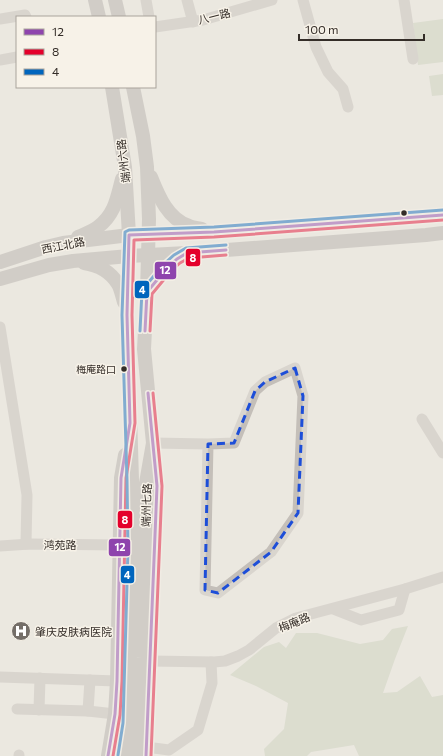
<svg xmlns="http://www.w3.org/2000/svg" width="443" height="756" viewBox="0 0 443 756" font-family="Commissioner,'Noto Sans SC',sans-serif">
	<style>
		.green { fill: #c9d0bb }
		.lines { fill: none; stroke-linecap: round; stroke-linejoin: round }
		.minor { stroke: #c4bfb9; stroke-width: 11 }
		.major { stroke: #b2aea9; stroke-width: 14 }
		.bus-1-casing { stroke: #f7f2e8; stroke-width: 6 }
		.bus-2-casing { stroke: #f7f2e8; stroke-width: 6 }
		.bus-3-casing { stroke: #f7f2e8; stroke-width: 6 }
		.bus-1 { stroke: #8e44ad; stroke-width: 3 }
		.bus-2 { stroke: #e4002b; stroke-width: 3 }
		.bus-3 { stroke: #0065bd; stroke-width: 3 }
		.marked { fill: none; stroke: #1d4ed8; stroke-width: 3; stroke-dasharray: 8 5; stroke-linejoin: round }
		.bus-dot { fill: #342d28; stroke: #f7f2e8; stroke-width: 1.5 }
		.labels { text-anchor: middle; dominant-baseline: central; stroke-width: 3; stroke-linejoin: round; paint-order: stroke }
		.bus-label { font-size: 10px; fill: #342d28; stroke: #f7f2e8; text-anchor: end }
		.street-label { font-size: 11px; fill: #342d28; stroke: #f7f2e8 }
		.poi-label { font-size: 11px; fill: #342d28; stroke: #f7f2e8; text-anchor: start }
		.line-badge { stroke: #f7f2e8; stroke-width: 1.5 }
		.badge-label { font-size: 11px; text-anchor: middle; font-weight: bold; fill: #fff }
	</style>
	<rect width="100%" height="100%" fill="#ebe8e0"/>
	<!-- green -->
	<g class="green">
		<polygon points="443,19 443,62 418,65 413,23"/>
		<polygon points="443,74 443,95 432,96 429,76"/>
		<polygon points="408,626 395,659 383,693 397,692 420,676 432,697 443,695 443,756 359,756 354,745 311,752 307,756 265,756 264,749 284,729 288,703 256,686 230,675 264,647 279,642 286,648 296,633 317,633 360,644 383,640 392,629"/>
	</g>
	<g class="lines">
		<!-- minor -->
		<g class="minor">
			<polyline points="146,0 149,17"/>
			<polyline points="187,0 193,22"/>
			<polyline points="303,0 316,47 328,72 343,89 348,107"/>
			<polyline points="404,0 413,59"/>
			<polyline points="0,19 25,15 26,17"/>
			<polyline points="155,27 203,20 272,0"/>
			<polyline points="0,60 17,57"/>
			<polyline points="0,327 27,495 26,544"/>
			<polyline points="422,419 443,453"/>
			<polyline points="153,443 208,444 234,443 255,391 265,382 295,368 303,396 298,513 271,552 218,593 205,590 208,444"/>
			<polyline points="0,546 30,544 120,545"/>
			<polyline points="333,609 361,620 399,610 405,589"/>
			<polyline points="150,661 214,662 225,661 238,656 249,650 276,628 296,618 405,589 443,577"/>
			<polyline points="0,677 117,681"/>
			<polyline points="17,709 88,711 115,714"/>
			<polyline points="39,710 40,678"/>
			<polyline points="88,711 90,680"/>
			<polyline points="146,747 169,750 198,730 212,683 211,662"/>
			<polyline points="19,755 19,756"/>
		</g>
		<!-- major -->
		<g class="major">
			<polyline points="95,0 99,17"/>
			<polyline points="115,0 119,17"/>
			<polyline points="112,87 125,167 129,235 127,315 132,480 133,549 128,723 123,756"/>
			<polyline points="133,87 143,136 147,167 149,219 147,292 144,349 153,443 146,483 142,658 139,716 134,756"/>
			<path d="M151,177C159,197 168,219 189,226C193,228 198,228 202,229"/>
			<path d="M78,237C85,234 93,231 98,227C115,214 117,198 122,179"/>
			<polyline points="0,262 46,247 63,243 113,237 129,235 214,232 443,215"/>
			<path d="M84,263C98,265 110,271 118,284C121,289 122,296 124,302"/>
			<polyline points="0,279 49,265 73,261 129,256 187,253 426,235 443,233"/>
			<path d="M147,292C160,276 169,264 187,253"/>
			<polyline points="154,564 157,486 155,463"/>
			<polyline points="108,756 115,714 117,681 121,478 125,455"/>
			<polyline points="146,756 148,709"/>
		</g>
		<defs>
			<g id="bus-1">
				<polyline points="145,331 147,292 167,268 177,259 187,253 226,250"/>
				<polyline points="108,756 115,714 117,681 121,478 130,423 127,315 129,235 214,232 443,215"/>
				<polyline points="146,756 157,486 148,393"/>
			</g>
			<g id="bus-2">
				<polyline points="150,331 152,294 171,271 180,263 189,258 226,255"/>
				<polyline points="113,756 120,715 122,681 126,478 135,423 132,315 134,240 214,237 443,220"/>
				<polyline points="151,756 162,486 153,393"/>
			</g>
			<g id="bus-3">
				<polyline points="140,331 142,290 164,264 174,255 186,248 226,245"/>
				<polyline points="118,755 123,723 128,549 127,480 122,315 125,232 129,230 214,227 443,210"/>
			</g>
		</defs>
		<!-- bus-1 casing -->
		<use href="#bus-1" class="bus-1-casing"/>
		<!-- bus-2 casing -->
		<use href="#bus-2" class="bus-2-casing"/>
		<!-- bus-3 casing -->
		<use href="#bus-3" class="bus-3-casing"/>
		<!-- bus-1 -->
		<use href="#bus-1" class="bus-1"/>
		<!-- bus-2 -->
		<use href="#bus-2" class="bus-2"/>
		<!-- bus-3 -->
		<use href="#bus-3" class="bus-3"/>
	</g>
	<!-- marked area -->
	<path d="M0 0H443V756H0ZM295,368L303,396L298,513L271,552L218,593L205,590L208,444L234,443L255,391L265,382Z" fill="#ebe8e0" fill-opacity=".55" fill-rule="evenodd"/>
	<path class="marked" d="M295,368L303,396L298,513L271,552L218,593L205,590L208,444L234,443L255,391L265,382Z"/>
	<!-- icons -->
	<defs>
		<symbol id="hospital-disc" viewBox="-11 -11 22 22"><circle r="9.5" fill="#746e68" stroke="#f7f2e8"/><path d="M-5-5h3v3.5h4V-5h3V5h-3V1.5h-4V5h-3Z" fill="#fff"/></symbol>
	</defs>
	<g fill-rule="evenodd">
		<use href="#hospital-disc" x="10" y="620" width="22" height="22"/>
	</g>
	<!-- markers -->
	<g class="bus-dot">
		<circle cx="404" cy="213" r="3.5"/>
		<circle cx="124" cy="369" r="3.5"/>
	</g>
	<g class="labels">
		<!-- bus labels -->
		<g class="bus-label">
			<text x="116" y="369">梅庵路口</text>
		</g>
		<!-- street labels -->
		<g class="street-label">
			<text transform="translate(214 16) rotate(-14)">八一路</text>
			<text transform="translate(123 161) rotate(-97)">端州六路</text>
			<text transform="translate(63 245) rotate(-11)">西江北路</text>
			<text transform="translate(146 505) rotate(-88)">端州七路</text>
			<text x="60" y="544">鸿苑路</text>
			<text transform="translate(294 622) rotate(-22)">梅庵路</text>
		</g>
		<!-- poi labels -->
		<g class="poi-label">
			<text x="35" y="631">肇庆皮肤病医院</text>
		</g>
	</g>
	<g class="line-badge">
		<rect x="185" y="248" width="16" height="19" rx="4" fill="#e4002b"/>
		<rect x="154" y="261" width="23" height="19" rx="4" fill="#8e44ad"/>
		<rect x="134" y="280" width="16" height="19" rx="4" fill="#0065bd"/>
		<rect x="117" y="510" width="16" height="19" rx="4" fill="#e4002b"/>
		<rect x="108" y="538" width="23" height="19" rx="4" fill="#8e44ad"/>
		<rect x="120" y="565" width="15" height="19" rx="4" fill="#0065bd"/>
	</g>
	<g class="badge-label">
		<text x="193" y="262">8</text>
		<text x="165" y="274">12</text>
		<text x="142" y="294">4</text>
		<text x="125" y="524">8</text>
		<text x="120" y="551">12</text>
		<text x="127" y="579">4</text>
	</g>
	<!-- legend -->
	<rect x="16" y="16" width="140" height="72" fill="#f7f2e8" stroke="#a9a39b"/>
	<rect x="24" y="29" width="20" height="6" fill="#8e44ad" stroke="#a9a39b"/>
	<text x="52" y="36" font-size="12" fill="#342d28">12</text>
	<rect x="24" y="49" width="20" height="6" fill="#e4002b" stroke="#a9a39b"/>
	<text x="52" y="56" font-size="12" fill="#342d28">8</text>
	<rect x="24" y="69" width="20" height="6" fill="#0065bd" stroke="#a9a39b"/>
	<text x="52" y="76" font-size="12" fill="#342d28">4</text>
	<!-- scale -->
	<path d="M299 34v6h125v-6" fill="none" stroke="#342d28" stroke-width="2"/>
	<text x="305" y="34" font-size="12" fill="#342d28" stroke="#f7f2e8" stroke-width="3" paint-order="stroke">100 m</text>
</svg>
